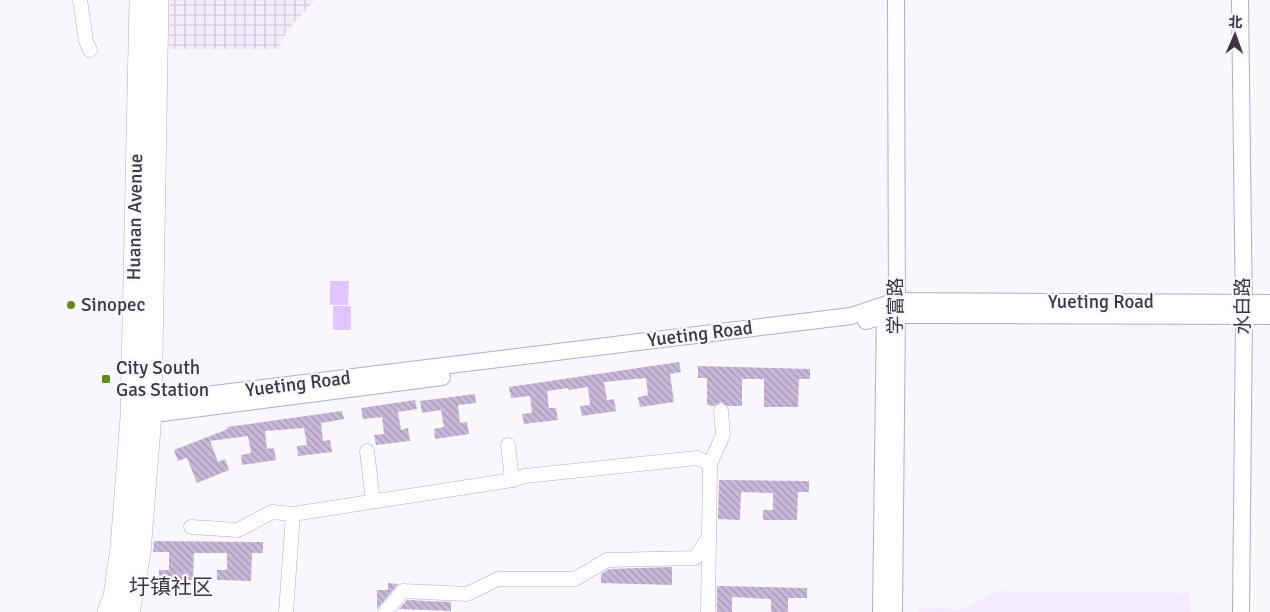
<svg xmlns="http://www.w3.org/2000/svg" width="1270" height="612" viewBox="0 0 1270 612" font-family="Signika,'Noto Sans SC',sans-serif">
	<style>
		.built { fill: #f4ecfd }
		.industrial { fill: url(#industrial-grid) }
		.park { fill: #e2c4ff }
		.building { fill: url(#building-back-hatch) }
		.lines { fill: none; stroke-linecap: round; stroke-linejoin: round }
		.minor-casing { stroke: #b8a8c8; stroke-width: 15 }
		.tertiary-casing { stroke: #b8a8c8; stroke-width: 18 }
		.primary-casing { stroke: #b8a8c8; stroke-width: 22 }
		.minor { stroke: #fff; stroke-width: 14 }
		.tertiary { stroke: #fff; stroke-width: 16 }
		.primary { stroke: #fff; stroke-width: 21 }
		.poi-dot { fill: #638b18; stroke: #f9f6fc; stroke-width: 2 }
		.labels { text-anchor: middle; dominant-baseline: central; stroke-width: 4.5; stroke-linejoin: round; paint-order: stroke }
		.street-label { font-size: 19px; fill: #3d3643; stroke: #f9f6fc }
		.poi-label { font-size: 19px; fill: #3d3643; stroke: #f9f6fc; text-anchor: start }
		.quarter-label { font-size: 21px; fill: #3d3643; stroke: #f9f6fc }
	</style>
	<defs>
		<pattern id="industrial-grid" width="8" height="8" patternUnits="userSpaceOnUse" patternTransform="scale(1.25)"><rect width="8" height="8" fill="#f4ecfd"/><path d="M0 4h8M4 0v8" fill="none" stroke="#d2cbda"/></pattern>
		<pattern id="building-back-hatch" width="6" height="6" patternUnits="userSpaceOnUse" patternTransform="scale(1.25)"><rect width="6" height="6" fill="#c9b8d9"/><path d="M-1 5l2 2M0 0l6 6M5-1l2 2" fill="none" stroke="#a496b2"/></pattern>
	</defs>
	<rect width="100%" height="100%" fill="#f9f6fc"/>
	<!-- built -->
	<polygon class="built" points="996,591 1189,593 1191,612 919,612 919,607 962,610"/>
	<!-- industrial -->
	<polygon class="industrial" points="170,0 315,0 287,31 278,49 169,49"/>
	<!-- park -->
	<g class="park">
		<polygon points="330,281 349,281 348,305 330,305"/>
		<rect x="333" y="306" width="18" height="24"/>
	</g>
	<!-- building -->
	<g class="building">
		<polygon points="679,362 681,372 670,374 674,402 640,407 638,397 648,395 646,378 604,382 607,400 614,399 616,411 582,416 580,406 590,405 588,387 569,390 568,388 547,391 549,408 556,408 558,420 524,424 522,414 532,413 530,396 511,398 509,387"/>
		<polygon points="698,366 810,369 810,379 799,379 798,407 764,407 764,379 742,379 742,406 728,406 721,402 714,406 707,405 707,378 698,378"/>
		<polygon points="475,394 476,403 458,405 460,423 467,422 469,434 435,439 434,429 444,427 441,410 422,413 420,401"/>
		<polygon points="415,400 417,409 398,412 401,430 408,428 410,441 376,445 374,435 384,434 382,417 363,419 361,408"/>
		<polygon points="342,411 344,419 321,423 323,441 330,440 332,452 298,456 297,446 307,445 304,428 265,431 267,449 274,448 276,460 242,465 241,455 251,453 248,436 210,441 218,462 225,459 229,470 197,483 187,458 178,461 174,450 228,429 227,427"/>
		<polygon points="719,480 809,481 809,492 798,492 797,520 763,520 763,510 773,510 773,493 741,492 740,520 718,519"/>
		<polygon points="154,541 263,542 263,553 252,553 251,581 217,580 217,570 227,570 227,553 194,553 193,580 159,580 159,570 169,570 169,552 153,552"/>
		<polygon points="672,567 672,585 601,583 601,574 609,569"/>
		<polygon points="388,583 398,584 377,609 377,590 388,590"/>
		<polygon points="717,586 807,588 807,598 788,598 788,612 771,612 771,599 732,597 732,612 717,612"/>
		<polygon points="407,600 451,602 451,611 399,609"/>
	</g>
	<g class="lines">
		<defs>
			<g id="minor">
				<polyline points="80,0 86,41 90,50"/>
				<polyline points="508,445 512,480 525,476 697,458 710,464 708,612"/>
				<polyline points="367,451 373,501"/>
				<polyline points="710,464 723,435 721,411"/>
				<polyline points="191,527 238,530 272,512 293,514 512,480"/>
				<polyline points="286,612 293,514"/>
				<polyline points="385,612 403,591 467,594 498,579 575,579 607,560 695,558 709,537"/>
			</g>
			<g id="tertiary">
				<polyline points="1240,0 1244,316 1241,612"/>
				<polyline points="866,321 885,315 897,315 1270,316"/>
				<polyline points="140,403 851,316 896,301 1270,303"/>
				<polyline points="139,416 442,377"/>
				<polyline points="881,612 885,307"/>
				<polyline points="894,612 897,315 896,0"/>
			</g>
			<g id="primary">
				<polyline points="108,612 114,596 121,548 131,417 140,0"/>
				<polyline points="129,612 140,553 151,415 158,0"/>
			</g>
		</defs>
		<!-- minor casing -->
		<use href="#minor" class="minor-casing"/>
		<!-- tertiary casing -->
		<use href="#tertiary" class="tertiary-casing"/>
		<!-- primary casing -->
		<use href="#primary" class="primary-casing"/>
		<!-- minor -->
		<use href="#minor" class="minor"/>
		<!-- tertiary -->
		<use href="#tertiary" class="tertiary"/>
		<!-- primary -->
		<use href="#primary" class="primary"/>
	</g>
	<!-- markers -->
	<g class="poi-dot">
		<circle cx="71" cy="305" r="5"/>
		<rect x="101" y="374" width="10" height="10" rx="2.5"/>
	</g>
	<g class="labels">
		<!-- street labels -->
		<g class="street-label">
			<text transform="translate(135 217) rotate(-89)">Huanan Avenue</text>
			<text x="1101" y="302">Yueting Road</text>
			<text transform="translate(896 306) rotate(-90)">学富路</text>
			<text transform="translate(1243 306) rotate(-90)">水白路</text>
			<text transform="translate(700 334) rotate(-7)">Yueting Road</text>
			<text transform="translate(298 384) rotate(-7)">Yueting Road</text>
		</g>
		<!-- poi labels -->
		<g class="poi-label">
			<text x="81" y="305">Sinopec</text>
			<text x="116" y="368">City South<tspan x="116" dy="22">Gas Station</tspan></text>
		</g>
		<!-- quarter labels -->
		<g class="quarter-label">
			<text x="171" y="587">圩镇社区</text>
		</g>
	</g>
	<!-- north arrow -->
	<g transform="translate(1235 35) rotate(2)" stroke="#f9f6fc" stroke-width="4" paint-order="stroke">
	<path d="M0-4L9 19L0 12L-9 19Z" fill="#3d3643"/>
	<text y="-8" font-size="14" font-weight="bold" text-anchor="middle" fill="#3d3643">北</text>
	</g>
</svg>
